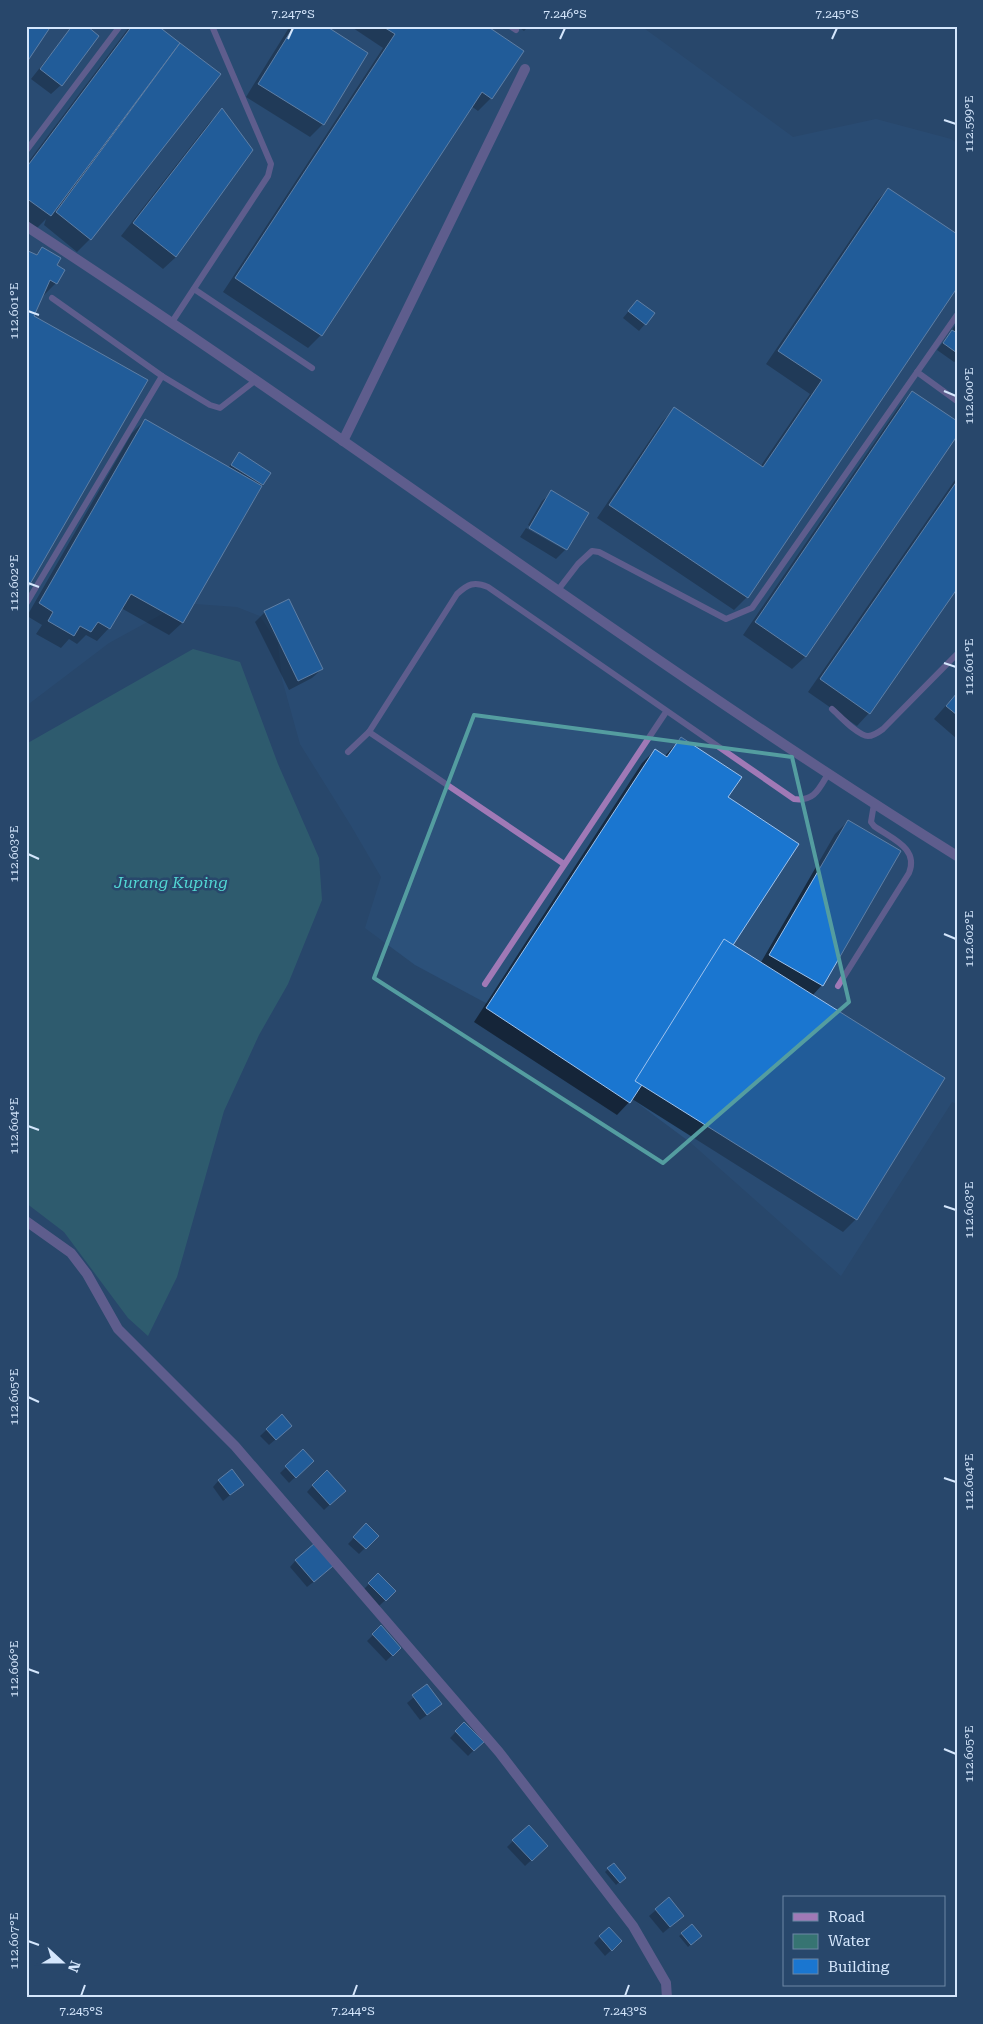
<svg xmlns="http://www.w3.org/2000/svg" width="983" height="2024" viewBox="0 0 983 2024" font-family="'Roboto Serif',serif">
	<style>
		.built { fill: #2c517a }
		.water { fill: #367472 }
		.shadow { fill: #0007 }
		.building { fill: #1a76d0; stroke: #9fc2ec }
		.lines { fill: none; stroke-linecap: round; stroke-linejoin: round }
		.service { stroke: #a079b6; stroke-width: 6 }
		.minor { stroke: #a079b6; stroke-width: 10 }
		.tertiary { stroke: #a079b6; stroke-width: 10 }
		.marked { fill: none; stroke: #549da0; stroke-width: 4; stroke-linejoin: round }
		.ticks { fill: none; stroke: #d4e6fc; stroke-width: 2 }
		.labels { text-anchor: middle; dominant-baseline: central; stroke-width: 5; stroke-linejoin: round; paint-order: stroke }
		.water-label { font-size: 16px; font-style: italic; fill: #52d6d3; stroke: #28476b }
		.neatline { fill: none; stroke: #d4e6fc; stroke-width: 2 }
		.ticks-label { font-size: 12px; text-anchor: middle; fill: #d4e6fc }
	</style>
	<rect width="100%" height="100%" fill="#28476b"/>
	<!-- built -->
	<polygon class="built" points="26,26 641,26 793,137 876,119 951,139 957,143 957,1104 952,1102 841,1276 691,1143 549,1037 415,965 365,928 381,877 350,824 300,744 282,679 278,643 260,616 237,607 182,603 109,643 26,706"/>
	<!-- water -->
	<polygon class="water" points="193,649 240,662 278,764 319,858 322,900 288,984 259,1035 224,1111 177,1277 148,1336 128,1318 64,1232 26,1203 26,744"/>
	<!-- shadow -->
	<g class="shadow">
		<polygon points="73,26 95,26 91,31 61,85 51,94 31,79"/>
		<polygon points="130,26 156,26 219,74 90,239 77,252 44,225 46,219 37,228 26,220 26,165"/>
		<polygon points="290,26 324,26 323,124 310,137 246,97"/>
		<polygon points="350,26 485,26 491,98 478,111 471,106 321,335 308,348 223,292 383,48"/>
		<polygon points="517,26 529,26 524,31"/>
		<polygon points="222,110 176,257 163,269 121,236 209,123"/>
		<polygon points="888,189 957,286 747,597 734,610 597,518 662,422 674,409 760,467 810,394 766,364 876,202"/>
		<polygon points="42,248 55,266 56,283 43,296 41,295 32,316 35,256"/>
		<polygon points="637,301 645,324 639,331 623,318"/>
		<polygon points="957,323 957,360 954,362 937,350"/>
		<polygon points="912,393 957,434 805,657 792,669 743,635 900,405"/>
		<polygon points="145,420 228,468 239,454 270,473 182,623 169,635 121,608 109,628 97,641 86,635 77,644 69,639 61,648 36,634 42,625 27,616 132,433"/>
		<polygon points="957,477 957,587 869,713 857,726 808,692"/>
		<polygon points="552,492 566,549 565,550 565,547 528,525 542,501"/>
		<polygon points="526,528 565,550 556,559 520,537"/>
		<polygon points="265,612 322,669 312,678 289,690 255,622"/>
		<polygon points="957,693 957,739 934,719"/>
		<polygon points="681,738 727,797 732,946 760,964 835,834 848,821 900,851 822,985 812,996 856,1219 843,1232 632,1099 617,1115 474,1022 642,763 655,750 664,757"/>
		<polygon points="281,1416 284,1432 269,1445 260,1436"/>
		<polygon points="303,1451 312,1461 289,1483 280,1473"/>
		<polygon points="219,1480 242,1485 223,1501 213,1487"/>
		<polygon points="313,1485 338,1497 324,1510 307,1492"/>
		<polygon points="366,1525 377,1536 359,1554 348,1544"/>
		<polygon points="296,1560 326,1572 307,1587 290,1567"/>
		<polygon points="378,1575 395,1591 379,1606 363,1590"/>
		<polygon points="381,1627 400,1648 386,1661 367,1641"/>
		<polygon points="427,1686 434,1710 420,1720 407,1703"/>
		<polygon points="464,1723 482,1742 468,1756 450,1738"/>
		<polygon points="513,1841 540,1852 525,1866 507,1847"/>
		<polygon points="613,1864 624,1878 616,1885 605,1872"/>
		<polygon points="669,1899 676,1922 663,1933 649,1916"/>
		<polygon points="609,1928 621,1941 605,1956 594,1943"/>
		<polygon points="682,1934 697,1939 688,1947 679,1936"/>
	</g>
	<!-- building -->
	<g class="building">
		<polygon points="26,26 51,26 27,62 26,61"/>
		<polygon points="72,26 87,26 99,36 62,86 40,69"/>
		<polygon points="132,26 158,26 180,43 51,216 26,198 26,168"/>
		<polygon points="294,26 326,26 368,53 324,125 258,84"/>
		<polygon points="382,26 487,26 524,51 492,99 482,92 322,336 235,278 395,34"/>
		<polygon points="180,43 221,74 91,240 56,212"/>
		<polygon points="222,108 253,150 176,257 133,223"/>
		<polygon points="888,188 957,234 957,288 748,598 609,505 674,407 763,467 822,380 778,351"/>
		<polygon points="42,247 61,258 57,265 65,270 57,284 50,280 34,316 148,380 26,591 26,250 37,255"/>
		<polygon points="637,300 655,313 646,325 628,311"/>
		<polygon points="952,330 957,333 957,353 943,343"/>
		<polygon points="912,391 957,421 957,436 806,657 755,622"/>
		<polygon points="145,419 262,486 183,623 131,594 110,629 98,622 91,632 80,626 74,636 48,621 53,612 39,603"/>
		<polygon points="239,452 271,473 263,485 231,465"/>
		<polygon points="957,481 957,589 870,714 820,679"/>
		<polygon points="551,490 589,513 567,550 529,528"/>
		<polygon points="289,599 323,669 298,681 264,611"/>
		<polygon points="957,693 957,715 946,706"/>
		<polygon points="681,737 742,777 728,797 799,844 630,1103 486,1008 655,749 667,757"/>
		<polygon points="848,820 901,851 823,986 769,955"/>
		<polygon points="724,939 945,1078 857,1220 635,1081"/>
		<polygon points="282,1414 292,1426 276,1440 266,1429"/>
		<polygon points="303,1449 314,1461 296,1478 285,1466"/>
		<polygon points="232,1469 244,1485 230,1495 218,1480"/>
		<polygon points="327,1470 346,1491 330,1505 312,1485"/>
		<polygon points="366,1523 379,1536 366,1549 353,1537"/>
		<polygon points="315,1543 333,1566 314,1582 295,1560"/>
		<polygon points="378,1573 396,1591 386,1601 368,1583"/>
		<polygon points="381,1625 401,1648 393,1656 372,1634"/>
		<polygon points="427,1684 442,1704 427,1715 412,1695"/>
		<polygon points="464,1722 484,1742 474,1751 455,1731"/>
		<polygon points="529,1825 548,1846 532,1861 512,1840"/>
		<polygon points="614,1863 626,1878 620,1883 607,1868"/>
		<polygon points="669,1897 684,1916 670,1927 655,1909"/>
		<polygon points="692,1924 702,1936 691,1945 681,1933"/>
		<polygon points="609,1927 622,1941 612,1951 599,1936"/>
	</g>
	<g class="lines">
		<!-- service -->
		<g class="service">
			<polyline points="510,26 516,30"/>
			<polyline points="26,151 120,26"/>
			<polyline points="194,289 312,368"/>
			<polyline points="52,298 162,376"/>
			<polyline points="172,322 268,176 271,164 212,26"/>
			<polyline points="917,372 957,401"/>
			<polyline points="558,590 578,564 592,551 599,552 726,619 752,608 957,315"/>
			<polyline points="26,604 162,376 210,405 220,408 256,380"/>
			<path d="M832,709C840,716 858,736 868,736C873,736 879,732 883,729L957,654"/>
			<polyline points="369,732 564,864"/>
			<path d="M348,752L369,732L457,594C468,584 474,581 488,587L794,799C814,802 819,789 828,774"/>
			<polyline points="485,984 666,712"/>
			<path d="M838,986L909,873C919,848 892,839 874,826L871,822L874,804"/>
		</g>
		<!-- minor -->
		<g class="minor">
			<polyline points="343,441 525,69"/>
			<polyline points="26,1221 71,1253 87,1274 118,1329 235,1446 499,1752 633,1926 666,1983 667,1998"/>
		</g>
		<!-- tertiary -->
		<path class="tertiary" d="M26,226C340,430 639,658 957,856"/>
	</g>
	<!-- marked area -->
	<path d="M0 0H983V2024H0ZM474,715L792,757L849,1002L663,1163L374,978Z" fill="#28476b" fill-opacity=".55" fill-rule="evenodd"/>
	<path class="marked" d="M474,715L792,757L849,1002L663,1163L374,978Z"/>
	<!-- ticks -->
	<path class="ticks" d="M288,39L293,28M560,39L565,28M832,39L837,28M944,120L956,124M28,311L39,315M944,391L956,396M28,583L39,587M944,663L956,667M28,854L39,859M944,934L956,939M28,1126L39,1130M944,1206L956,1210M28,1397L39,1402M944,1478L956,1482M28,1669L39,1673M944,1749L956,1754M28,1941L39,1945M81,1996L85,1985M353,1996L357,1985M625,1996L629,1985"/>
	<g class="labels">
		<!-- water labels -->
		<g class="water-label">
			<text x="171" y="882">Jurang Kuping</text>
		</g>
	</g>
	<!-- border -->
	<rect width="983" height="2024" fill="none" stroke="#28476b" stroke-width="55"/>
	<!-- legend -->
	<rect x="783" y="1896" width="162" height="90" fill="#28476b" stroke="#6d87a5"/>
	<rect x="793" y="1913" width="25" height="8" fill="#a079b6" stroke="#6d87a5"/>
	<text x="828" y="1922" font-size="15" fill="#d4e6fc">Road</text>
	<rect x="793" y="1934" width="25" height="15" fill="#367472" stroke="#6d87a5"/>
	<text x="828" y="1946" font-size="15" fill="#d4e6fc">Water</text>
	<rect x="793" y="1959" width="25" height="15" fill="#1a76d0" stroke="#6d87a5"/>
	<text x="828" y="1972" font-size="15" fill="#d4e6fc">Building</text>
	<!-- north arrow -->
	<g transform="translate(62 1962) rotate(111)" stroke="#28476b" stroke-width="4" paint-order="stroke">
	<path d="M0-4L9 19L0 12L-9 19Z" fill="#d4e6fc"/>
	<text y="-8" font-size="14" font-weight="bold" text-anchor="middle" fill="#d4e6fc">N</text>
	</g>
	<rect x="28" y="28" width="928" height="1968" class="neatline"/>
	<g class="ticks-label">
		<text x="293" y="18">7.247°S</text>
		<text x="565" y="18">7.246°S</text>
		<text x="837" y="18">7.245°S</text>
		<text transform="translate(969 124) rotate(-90)" y="4">112.599°E</text>
		<text transform="translate(14 311) rotate(-90)" y="4">112.601°E</text>
		<text transform="translate(969 396) rotate(-90)" y="4">112.600°E</text>
		<text transform="translate(14 583) rotate(-90)" y="4">112.602°E</text>
		<text transform="translate(969 667) rotate(-90)" y="4">112.601°E</text>
		<text transform="translate(14 854) rotate(-90)" y="4">112.603°E</text>
		<text transform="translate(969 939) rotate(-90)" y="4">112.602°E</text>
		<text transform="translate(14 1126) rotate(-90)" y="4">112.604°E</text>
		<text transform="translate(969 1210) rotate(-90)" y="4">112.603°E</text>
		<text transform="translate(14 1397) rotate(-90)" y="4">112.605°E</text>
		<text transform="translate(969 1482) rotate(-90)" y="4">112.604°E</text>
		<text transform="translate(14 1669) rotate(-90)" y="4">112.606°E</text>
		<text transform="translate(969 1754) rotate(-90)" y="4">112.605°E</text>
		<text transform="translate(14 1941) rotate(-90)" y="4">112.607°E</text>
		<text x="81" y="2015">7.245°S</text>
		<text x="353" y="2015">7.244°S</text>
		<text x="625" y="2015">7.243°S</text>
	</g>
</svg>
